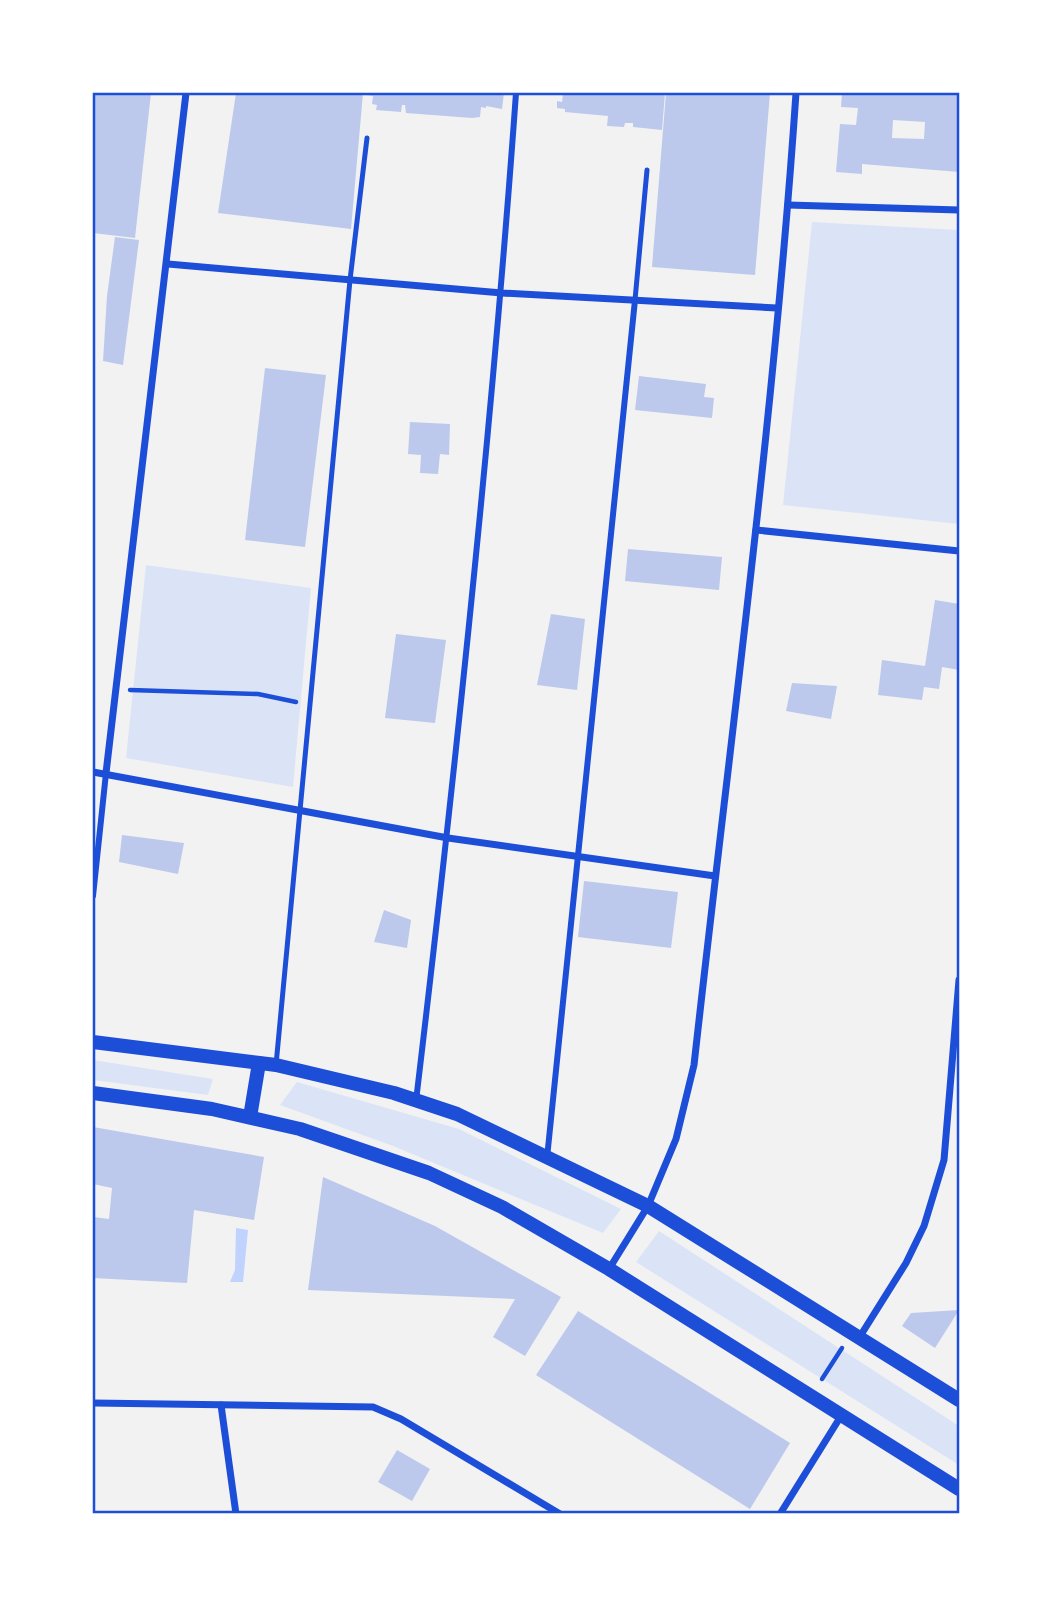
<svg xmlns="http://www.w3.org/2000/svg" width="1052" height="1607" viewBox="0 0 1052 1607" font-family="Ubuntu,sans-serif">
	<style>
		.green { fill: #dbe4f7 }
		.water { fill: #bfd3fe }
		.building { fill: #bdc9ec; fill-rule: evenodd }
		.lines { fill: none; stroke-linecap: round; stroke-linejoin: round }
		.path { stroke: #1d4ed8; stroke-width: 4.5 }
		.service { stroke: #1d4ed8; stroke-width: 5 }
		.pedestrian { stroke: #1d4ed8; stroke-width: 6 }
		.minor { stroke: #1d4ed8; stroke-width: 7 }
		.secondary { stroke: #1d4ed8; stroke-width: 14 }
		.neatline { fill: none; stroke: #1d4ed8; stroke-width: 2.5 }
	</style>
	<rect width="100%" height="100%" fill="#f2f2f2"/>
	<!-- green -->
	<g class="green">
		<polygon points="812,222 959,230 959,524 783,505"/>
		<polygon points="146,565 311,588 293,787 126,758"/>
		<polygon points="93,1060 213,1079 208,1095 93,1080"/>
		<polygon points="297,1082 459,1129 621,1209 603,1233 393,1146 280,1105"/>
		<polygon points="659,1231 959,1426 959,1465 636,1262"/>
	</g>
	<!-- water -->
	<polygon class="water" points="236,1228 248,1230 243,1282 230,1282 235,1270"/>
	<!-- building -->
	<g class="building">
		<polygon points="93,93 151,93 135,238 93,233"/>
		<polygon points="236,93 363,93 351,229 218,213"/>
		<polygon points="366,93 504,93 502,109 486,106 486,108 481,107 480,117 472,118 406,113 405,105 402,105 401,112 376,110 377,105 372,104 373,96 366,95"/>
		<polygon points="563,93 665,93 662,130 633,127 633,123 625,123 624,127 607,126 608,116 565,112 565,109 557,108 557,101 562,102"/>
		<polygon points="770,93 755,275 652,267 666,93"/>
		<path d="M842,93H959V172L862,164V174L836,172L840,124L856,125L858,108L841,107ZM893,120L925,122L924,139L892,138Z"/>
		<polygon points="115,237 139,240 123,365 103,361 107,296"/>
		<polygon points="265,368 326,375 305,547 245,540"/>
		<polygon points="639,376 706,384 704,397 714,398 712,418 635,410"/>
		<polygon points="410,422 450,424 449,455 440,454 438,474 420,473 421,455 408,454"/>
		<polygon points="628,549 722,557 719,590 625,581"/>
		<polygon points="935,600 959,604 959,670 942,667 939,689 924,687 922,700 878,695 882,660 925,666"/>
		<polygon points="551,614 585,619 577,690 537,685"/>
		<polygon points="396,634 446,640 435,723 385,718"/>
		<polygon points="792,683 837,686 831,719 786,711"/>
		<polygon points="122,835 184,843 178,874 119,862"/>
		<polygon points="584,881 678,892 671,948 578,937"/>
		<polygon points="384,910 411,920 407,948 374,942"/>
		<polygon points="93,1127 264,1157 254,1220 194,1210 187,1283 93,1278 93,1217 109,1219 112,1188 93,1184"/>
		<polygon points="323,1177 435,1226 561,1297 525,1356 493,1337 515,1299 308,1290"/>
		<polygon points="959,1310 935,1348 902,1326 911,1313"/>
		<polygon points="578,1311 790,1443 750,1509 536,1375"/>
		<polygon points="397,1450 430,1469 412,1501 378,1482"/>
	</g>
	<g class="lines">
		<!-- path -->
		<g class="path">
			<polyline points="130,690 258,694 296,702"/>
			<polyline points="822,1379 842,1348"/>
		</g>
		<!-- service -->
		<g class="service">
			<polyline points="635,300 647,170"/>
			<polyline points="276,1065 350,280 367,138"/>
		</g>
		<!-- pedestrian -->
		<g class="pedestrian">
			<polyline points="93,896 106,773"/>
			<path d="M416,1101C456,765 492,430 516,93"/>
			<polyline points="547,1158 635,300"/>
		</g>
		<!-- minor -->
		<g class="minor">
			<polyline points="788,205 959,210"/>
			<polyline points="168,264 502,293 777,308"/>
			<polyline points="756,530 959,551"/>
			<polyline points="93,772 448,838 715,876"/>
			<polyline points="106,773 186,93"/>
			<path d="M609,1269L648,1206L676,1139L694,1065C730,741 774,418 796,93"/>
			<polyline points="859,1338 906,1263 924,1226 944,1160 959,980"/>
			<polyline points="93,1403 373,1407 401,1419 560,1514"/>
			<polyline points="221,1405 236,1514"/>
			<polyline points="780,1514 841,1416"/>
		</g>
		<!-- secondary -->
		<g class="secondary">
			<polyline points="93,1042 276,1065 394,1093 457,1114 648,1206 959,1400"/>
			<polyline points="93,1093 212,1109 300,1129 429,1173 502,1207 609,1269 959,1489"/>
			<polyline points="250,1117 259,1063"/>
		</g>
	</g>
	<!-- border -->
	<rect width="1052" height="1607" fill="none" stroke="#ffffff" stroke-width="189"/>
	<rect x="94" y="94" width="864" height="1418" class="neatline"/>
</svg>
